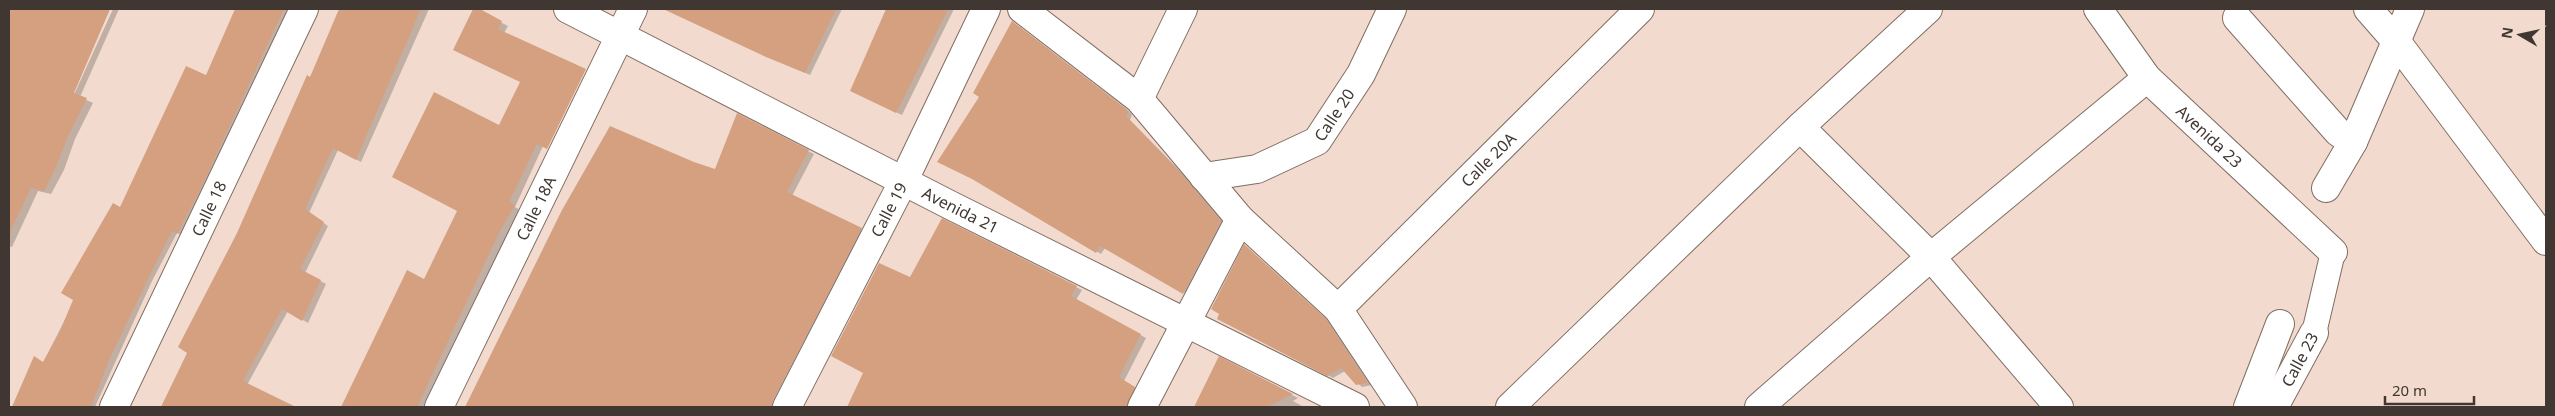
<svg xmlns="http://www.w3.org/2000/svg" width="2555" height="416" viewBox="0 0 2555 416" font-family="'Noto Sans',sans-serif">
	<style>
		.shadow { fill: #0003 }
		.building { fill: #d5a080 }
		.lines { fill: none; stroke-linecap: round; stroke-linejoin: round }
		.pedestrian-casing { stroke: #816d62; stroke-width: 26 }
		.minor-casing { stroke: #816d62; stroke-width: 30 }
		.pedestrian { stroke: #fff; stroke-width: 24 }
		.minor { stroke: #fff; stroke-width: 28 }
		.labels { text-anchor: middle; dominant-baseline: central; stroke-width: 4; stroke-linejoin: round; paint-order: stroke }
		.street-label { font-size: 16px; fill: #403732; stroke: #f2dbce }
	</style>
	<rect width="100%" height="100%" fill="#f2dbce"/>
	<!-- shadow -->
	<g class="shadow">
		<polygon points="9,9 110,9 70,98 72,99 113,9 119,9 80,97 93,103 75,139 64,170 51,194 38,191 12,247 9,246"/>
		<polygon points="237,9 290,9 183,236 177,233 152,281 95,407 12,407 34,358 43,363 121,209 207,77"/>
		<polygon points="342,9 429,9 361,162 338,150 309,213 328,226 305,273 326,284 308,323 288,311 247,385 270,396 264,407 161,407 189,352 238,233"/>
		<polygon points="475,9 508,26 504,33 585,69 547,148 543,146 515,207 520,210 423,407 343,407 408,272 425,281 459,211 394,177 435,94 499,127 522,82 454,49"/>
		<polygon points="680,9 842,9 810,75 682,17 678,14"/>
		<polygon points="891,9 954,9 902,115 856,93 884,20"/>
		<polygon points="1017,25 1130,112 1132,115 1130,120 1184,175 1226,224 1189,295 1105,248 1101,254 977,181 981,97"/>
		<polygon points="587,70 592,73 554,151 549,149"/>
		<polygon points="808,151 814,154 792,196 866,232 778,407 472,407 476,397 694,163 716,170"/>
		<polygon points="1245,246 1331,323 1372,385 1362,387 1345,371 1333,378 1218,318"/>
		<polygon points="910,279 1076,287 1082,290 1076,300 1146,338 1124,381 1140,391 1133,407 849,407"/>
		<polygon points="1219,358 1298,398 1293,401 1304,407 1196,407"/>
	</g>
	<!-- building -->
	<g class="building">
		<polygon points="9,9 110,9 74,93 87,98 68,136 57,165 44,191 31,188 9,234"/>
		<polygon points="235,9 284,9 199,192 177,234 172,231 148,279 109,360 91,407 12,407 34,356 43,362 60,331 73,300 61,293 113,203 120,207 186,66 206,75"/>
		<polygon points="339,9 421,9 356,160 333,148 305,209 324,222 300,269 321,280 302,321 282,309 243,381 296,407 161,407 187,353 178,347 237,233 307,75 310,77"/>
		<polygon points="473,9 480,9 502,21 498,29 586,69 547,149 537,144 509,202 515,205 500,231 417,407 341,407 407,270 424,279 457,211 392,177 434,92 499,125 520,82 453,50"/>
		<polygon points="663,9 836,9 805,73 766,57"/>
		<polygon points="886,9 948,9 896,113 850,91"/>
		<polygon points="1012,21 1125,108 1128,112 1126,116 1179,171 1221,221 1183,294 1100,246 1096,253 972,179 937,162 979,97 973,93"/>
		<polygon points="737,113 809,150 787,192 862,228 773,400 771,407 465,407 562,210 610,126 694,162 715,169"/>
		<polygon points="942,218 1077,286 1071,296 1141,334 1119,377 1135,387 1126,407 847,407 863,373 831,356 879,263 910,277"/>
		<polygon points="1244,244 1326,319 1368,383 1356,385 1341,368 1327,376 1217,319 1219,314 1211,309"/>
		<polygon points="1219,356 1293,394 1267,407 1194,407"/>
	</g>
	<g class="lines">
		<defs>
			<polyline id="pedestrian" points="2314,333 2333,252"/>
			<g id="minor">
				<path id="s1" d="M568,9L950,205L1355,407"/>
				<polyline points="1022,9 1139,99 1240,219 1338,309 1403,407"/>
				<path id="s2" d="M2098,9L2147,78L2333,252"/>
				<polyline points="2368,9 2396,41 2546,241"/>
				<polyline points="2237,18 2338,132 2353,142"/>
				<polyline points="1139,99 1183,9"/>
				<polyline points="1800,127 1931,257 2059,407"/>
				<path id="s3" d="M1204,177L1257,169L1317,141L1361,74L1392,9"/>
				<polyline points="2326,188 2353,142 2410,9"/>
				<path id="s4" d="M1338,309L1640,9"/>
				<path id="s5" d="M114,407L304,9"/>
				<path id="s6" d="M439,407L633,9"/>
				<path id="s7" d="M787,407L904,180L986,9"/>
				<polyline points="1142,407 1240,219"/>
				<polyline points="1510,407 1800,127 1928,9"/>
				<polyline points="1759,407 1931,257 2147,78"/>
				<polyline points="2248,407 2280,324"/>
				<path id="s8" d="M2274,407L2314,333"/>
			</g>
		</defs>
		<!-- pedestrian casing -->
		<use href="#pedestrian" class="pedestrian-casing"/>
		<!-- minor casing -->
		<use href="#minor" class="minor-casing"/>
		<!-- pedestrian -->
		<use href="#pedestrian" class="pedestrian"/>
		<!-- minor -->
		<use href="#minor" class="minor"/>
	</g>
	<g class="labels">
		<!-- street labels -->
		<g class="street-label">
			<text stroke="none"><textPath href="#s3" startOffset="151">Calle 20</textPath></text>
			<text stroke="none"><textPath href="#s2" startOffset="170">Avenida 23</textPath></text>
			<text stroke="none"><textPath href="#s4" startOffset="212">Calle 20A</textPath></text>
			<text stroke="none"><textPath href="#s5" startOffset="220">Calle 18</textPath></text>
			<text stroke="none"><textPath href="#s6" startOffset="221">Calle 18A</textPath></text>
			<text stroke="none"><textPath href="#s7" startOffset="222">Calle 19</textPath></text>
			<text stroke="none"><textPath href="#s1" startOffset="441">Avenida 21</textPath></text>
			<text stroke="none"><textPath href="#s8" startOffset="54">Calle 23</textPath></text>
		</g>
	</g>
	<!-- border -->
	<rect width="2555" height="416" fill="none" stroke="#403732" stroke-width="20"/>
	<!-- north arrow -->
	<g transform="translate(2520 35) rotate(279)" stroke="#f2dbce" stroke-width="4" paint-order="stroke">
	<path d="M0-4L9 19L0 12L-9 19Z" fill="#403732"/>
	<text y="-8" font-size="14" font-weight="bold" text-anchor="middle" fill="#403732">N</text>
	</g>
	<!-- scale -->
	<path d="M2385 396v8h89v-8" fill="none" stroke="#403732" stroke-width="2.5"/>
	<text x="2392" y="396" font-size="15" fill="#403732" stroke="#f2dbce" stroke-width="4" paint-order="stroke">20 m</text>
</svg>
